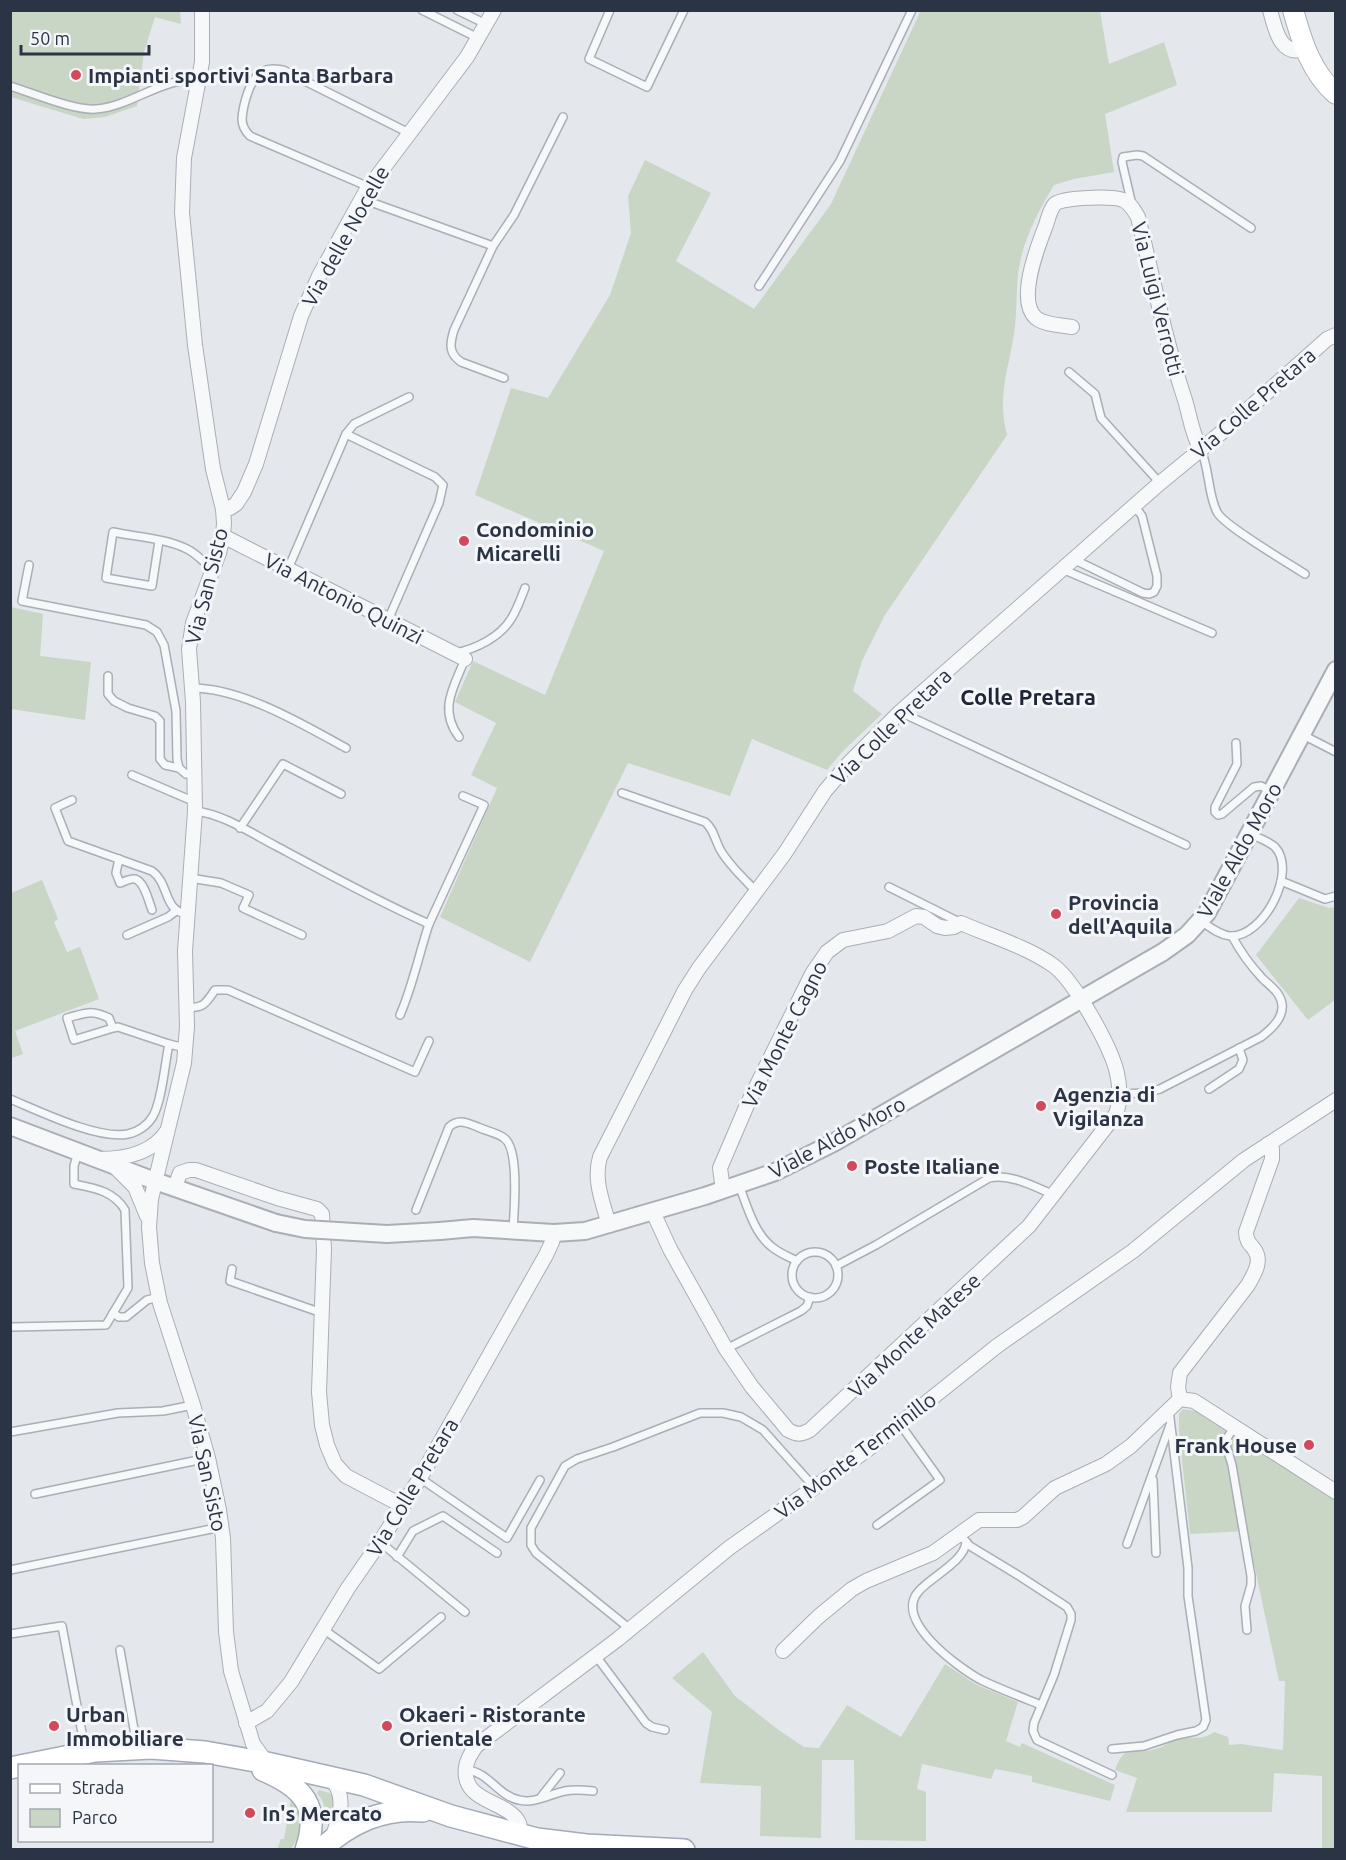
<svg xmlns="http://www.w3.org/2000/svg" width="1346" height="1860" viewBox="0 0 1346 1860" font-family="Ubuntu,sans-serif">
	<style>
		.green { fill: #c9d6c5 }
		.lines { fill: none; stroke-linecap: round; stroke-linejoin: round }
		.service-casing { stroke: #a9aeb7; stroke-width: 10 }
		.minor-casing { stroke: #a9aeb7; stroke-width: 16 }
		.tertiary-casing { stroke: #a9aeb7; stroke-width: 20 }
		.secondary-casing { stroke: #a9aeb7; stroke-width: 22 }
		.primary-casing { stroke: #a3abb8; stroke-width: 24 }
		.service { stroke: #f7f8fa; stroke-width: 7 }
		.minor { stroke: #f7f8fa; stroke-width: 14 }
		.tertiary { stroke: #f7f8fa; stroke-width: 16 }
		.secondary { stroke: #fff; stroke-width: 20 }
		.primary { stroke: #fff; stroke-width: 21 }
		.tertiary-bridge-casing { stroke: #a9aeb7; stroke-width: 20; stroke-linecap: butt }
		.tertiary-bridge { stroke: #f7f8fa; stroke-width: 16 }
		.poi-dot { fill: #d1495b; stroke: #f4f6f9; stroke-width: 2 }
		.labels { text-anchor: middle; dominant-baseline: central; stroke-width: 6; stroke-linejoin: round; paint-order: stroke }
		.poi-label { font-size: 21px; font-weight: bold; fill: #2b3445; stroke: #f4f6f9; text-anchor: start }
		.street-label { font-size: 21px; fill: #2b3445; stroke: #f4f6f9 }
		.neighbourhood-label { font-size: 22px; font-weight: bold; fill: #1d2536; stroke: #f4f6f9 }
	</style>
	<rect width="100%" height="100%" fill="#e4e7ec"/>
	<!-- green -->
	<g class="green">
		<path d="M921,10L1100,11L1109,64L1164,42L1177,85L1105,114L1114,172L1074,179L1054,185C1038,212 1022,241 1018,274C1016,294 1017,315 1014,334C1008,371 997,397 1007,435L885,615L862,661L853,691L882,714L843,751L827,770L752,739L730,796L628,763L530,962L440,917L497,788L471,775L496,723L455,702L473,661L545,695L604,551L475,495L511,388L548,398L610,295L631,233L628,196L645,160L711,193L676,261L754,309L831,204Z"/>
		<polygon points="10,11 180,11 181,24 155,17 144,52 137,106 105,117 83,119 11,97"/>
		<polygon points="11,607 43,614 40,656 91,662 85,720 11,709"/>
		<polygon points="42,880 58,919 54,922 67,952 80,947 99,999 15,1031 23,1054 12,1058 11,893"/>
		<polygon points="1299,898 1329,908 1335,907 1335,1000 1308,1020 1256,955"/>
		<path d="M1183,1409L1196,1411L1335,1498V1849H1322V1776L1274,1773L1272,1812H1126L1137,1778L1115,1770C1125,1741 1134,1756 1156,1749C1164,1747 1170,1741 1177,1739C1190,1736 1202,1741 1214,1732L1228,1737L1229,1745L1241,1744L1283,1750L1285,1681H1279L1247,1531L1190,1534L1179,1432V1414Z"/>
		<polygon points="703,1652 735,1696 780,1731 804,1747 819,1748 847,1705 901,1737 945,1664 977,1685 1018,1702 1006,1741 1020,1747 1022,1743 1115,1785 1110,1801 1032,1782 1032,1776 995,1769 991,1779 922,1764 917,1789 926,1792 926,1841 855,1840 854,1760 822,1760 821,1838 760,1836 761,1786 700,1783 712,1712 672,1678"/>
		<polygon points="319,1790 329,1793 333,1796 333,1810 330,1817 327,1816 322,1800 317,1793"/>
		<path d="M291,1799C305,1815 303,1833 291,1849L277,1850L281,1839H284Z"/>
	</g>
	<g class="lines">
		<defs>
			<g id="service">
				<polyline points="422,10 478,38"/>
				<polyline points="457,10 486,24"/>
				<polyline points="610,10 589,59 647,87 684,10"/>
				<path d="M10,86C32,93 75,111 96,109C132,106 162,77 199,80"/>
				<path d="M369,187L250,136C245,131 242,126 242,119C243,105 250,77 263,71C270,68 276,69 283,70L409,133"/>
				<polyline points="362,199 493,246"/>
				<polyline points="1132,205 1122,162 1123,157 1137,155 1143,156 1251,228"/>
				<polyline points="759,286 840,161 912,10"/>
				<polyline points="1069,372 1095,394 1101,418 1160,483"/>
				<path d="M504,378L461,362C448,353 450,343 454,330L493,246L514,215L563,117"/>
				<polyline points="346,434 435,477 443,485 439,503 388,620"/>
				<path d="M1200,448C1210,468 1207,492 1217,512C1223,525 1288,563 1305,574"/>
				<path d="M159,541L152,586L106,578L113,532C136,537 165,538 187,549C196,553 204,563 213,569"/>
				<polyline points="1073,559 1143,593 1149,594 1154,592 1157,586 1157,576 1142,516 1134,505"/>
				<polyline points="29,565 22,601 146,625 157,632 164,645 176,711 177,759 179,768 186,774 194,774"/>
				<polyline points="288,569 346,434 354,424 409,397"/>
				<polyline points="1062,569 1212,633"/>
				<path d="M455,653C476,649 500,637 511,619C517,610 521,598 525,588"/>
				<polyline points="108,676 108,694 114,701 128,708 155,716 160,721 160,759 165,765 179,768"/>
				<path d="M192,688C242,688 302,724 346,748"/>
				<polyline points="900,712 1186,845"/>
				<polyline points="1303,735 1336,752"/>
				<path d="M459,737C438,709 454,687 465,659"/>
				<polyline points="1236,743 1237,764 1215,807 1215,812 1218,815 1222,814 1254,787 1261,786 1272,792"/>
				<polyline points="132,775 195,802"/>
				<path d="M622,793L705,822C714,829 715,841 721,851C730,866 743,878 756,891"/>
				<path d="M72,800L55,808L68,841L152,871C170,884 163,911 187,914"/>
				<path d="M195,811C223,814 251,833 276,846C326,873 377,901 429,924L484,805L463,796"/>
				<polyline points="240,828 283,764 341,794"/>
				<path d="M119,859L116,873L120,883C124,882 130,878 135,879C144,881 149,902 152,910"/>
				<polyline points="190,878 221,883 249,895 243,908 302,935"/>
				<polyline points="1281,881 1325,899 1336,896"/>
				<polyline points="889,887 961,923"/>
				<path d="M1201,921C1210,927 1219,935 1230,936C1263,938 1298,872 1275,847C1268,841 1259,838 1250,834"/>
				<polyline points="127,935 168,917 176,911"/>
				<path d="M187,1008C205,1007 205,1004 215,990H228L415,1072L429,1041"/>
				<path d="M400,1015C413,985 419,954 429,924"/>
				<path d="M113,1028L109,1018C91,1009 86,1013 67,1018L74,1040L113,1028L118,1027L169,1044"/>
				<polyline points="1209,1089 1239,1069 1243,1060 1239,1048"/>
				<path d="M1120,1094L1145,1093L1160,1089L1261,1037C1274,1027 1290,1012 1278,994C1274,988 1267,983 1262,978C1250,965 1240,951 1232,936"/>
				<path d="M10,1099C39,1111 98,1140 128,1134C138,1132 148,1125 153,1116C162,1101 165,1062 169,1044L185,1048"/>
				<path d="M739,1185C747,1206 754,1233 772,1247C779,1253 789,1257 797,1261"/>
				<path d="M416,1210L449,1127C459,1118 467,1123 478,1127C486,1131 498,1133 504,1138C520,1149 514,1211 513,1230"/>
				<circle cx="815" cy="1275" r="23"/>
				<path d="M836,1266L876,1245L989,1178C1010,1173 1035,1187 1054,1195"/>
				<polyline points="232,1269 230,1281 322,1313"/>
				<polyline points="113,1313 119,1317 126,1317 147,1300 159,1297"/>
				<path d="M11,1327L106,1325L128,1288L125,1210C114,1191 94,1188 74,1184V1166L78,1152"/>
				<polyline points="726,1349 801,1311 807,1306 810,1297"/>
				<polyline points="1234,1427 1226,1440 1226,1445 1232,1465 1251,1576 1251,1585 1245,1606 1247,1630"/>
				<polyline points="10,1432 118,1413 163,1411 193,1405"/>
				<polyline points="420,1478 507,1538 540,1480"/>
				<polyline points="1153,1480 1156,1553"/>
				<polyline points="35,1494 208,1458"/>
				<polyline points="877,1525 940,1480 900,1424"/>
				<polyline points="959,1534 970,1546 1021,1577 1067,1607 1071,1614 1071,1620 1054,1675 1034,1723 1033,1731 1037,1740 1112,1775"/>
				<polyline points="380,1542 465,1612"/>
				<path d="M966,1542C965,1561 931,1577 919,1591C892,1620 959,1668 981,1680C1000,1689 1021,1697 1041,1705"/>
				<polyline points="1127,1544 1170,1425"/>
				<polyline points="397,1557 413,1531 443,1516 497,1553"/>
				<polyline points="10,1570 221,1527"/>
				<polyline points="323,1629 379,1669 441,1617"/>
				<polyline points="630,1629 536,1553 531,1545 531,1528 565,1466 577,1459 613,1447 700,1413 723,1413 741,1417 763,1430 815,1488"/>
				<polyline points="10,1634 62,1626 85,1749"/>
				<polyline points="120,1650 137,1746"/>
				<polyline points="596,1656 646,1723 652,1727 665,1730"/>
				<polyline points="1112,1749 1144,1746 1177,1735 1196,1731 1203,1727 1206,1720 1188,1596 1188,1568 1169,1410"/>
				<path d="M466,1770C488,1771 498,1796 519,1800C534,1804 550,1794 565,1791C574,1789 584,1790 593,1791"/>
				<polyline points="541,1797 560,1773"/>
			</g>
			<g id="minor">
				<polyline points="202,10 202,62 184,158 182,213 195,345 213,469 223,509 224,523 223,536 219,553 193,623 189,649 193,702 195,811 185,951 187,1027 184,1063 151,1199 149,1227 152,1263 160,1303 193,1405 208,1458 219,1510 223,1538 226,1632 231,1671 253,1744 267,1763"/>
				<path d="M1270,10C1275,28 1280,57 1304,49"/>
				<path d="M1072,327C1061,325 1045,325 1036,318C1016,300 1038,246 1046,225C1048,219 1050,209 1055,204C1062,197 1113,196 1123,200C1130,203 1134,210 1138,217C1153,278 1165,340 1185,400C1190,417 1192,433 1200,448"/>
				<polyline points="223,509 230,508 236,504 244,492 256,464 301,316 319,276 366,191 467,57 494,10"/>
				<polyline points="223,536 465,659"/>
				<path d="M99,1159C124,1159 153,1153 167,1131"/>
				<polyline points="116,1168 135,1187 147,1216"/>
				<polyline points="175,1187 180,1173 189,1170 196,1170 277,1198 317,1209 322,1214 324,1249 319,1392 322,1425 327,1445 335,1464 346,1476 403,1506"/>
				<path d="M653,1212L670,1249L726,1349L752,1387L788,1430C797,1435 801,1435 810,1430L1029,1226L1116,1114C1121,1100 1120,1087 1117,1073C1111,1047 1075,982 1054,966C1028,947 990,936 961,923L954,927L945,928L937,926L924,917L916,916L888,931L843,940L827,952L812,974L747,1105L720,1168L723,1190"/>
				<path d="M609,1225C603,1203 593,1180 600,1157L685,990L699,968L785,853L825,791L849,763L900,712L1160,483L1227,428L1327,339L1336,335"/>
				<path d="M1180,1399L1178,1387L1180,1373L1248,1285C1254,1274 1263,1261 1254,1249C1249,1243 1246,1240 1246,1232L1272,1159V1149L1268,1144"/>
				<polyline points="783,1651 818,1617 852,1589 866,1581 933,1553 979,1520 1017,1520 1023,1517 1055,1488 1106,1464 1131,1446 1180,1399 1194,1401 1336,1492"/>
				<polyline points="246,1723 267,1711 291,1682 348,1588 380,1542 420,1478 546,1255 552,1242 554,1233"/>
				<path d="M328,1776C348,1793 340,1817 332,1838"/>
				<path d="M519,1835C520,1830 521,1826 518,1821C505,1800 461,1802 466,1767C467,1759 471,1753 476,1746L618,1639L729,1548L867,1450L997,1346L1133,1251L1244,1160L1336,1100"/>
			</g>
			<g id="tertiary">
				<polyline points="10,1126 155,1181 276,1223"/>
				<polyline points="440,1231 473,1228 554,1233 585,1231 705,1196 775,1172 835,1142 1163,952 1187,935 1207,913 1336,670"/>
			</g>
			<path id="secondary" d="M1293,10C1302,42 1311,72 1336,94"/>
			<g id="primary">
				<polyline points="10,1768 95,1751 151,1748 205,1752 267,1763 364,1785 451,1816 537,1839 586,1845 684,1850"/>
				<path d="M263,1770C303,1787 321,1806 306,1850"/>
				<path d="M320,1850C350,1823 383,1807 423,1811"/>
			</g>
		</defs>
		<!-- service casing -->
		<use href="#service" class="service-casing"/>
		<!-- minor casing -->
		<use href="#minor" class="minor-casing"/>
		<!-- tertiary casing -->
		<use href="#tertiary" class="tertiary-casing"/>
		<!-- secondary casing -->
		<use href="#secondary" class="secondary-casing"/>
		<!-- primary casing -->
		<use href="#primary" class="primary-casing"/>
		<!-- service -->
		<use href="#service" class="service"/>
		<!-- minor -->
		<use href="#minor" class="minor"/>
		<!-- tertiary -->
		<use href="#tertiary" class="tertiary"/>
		<!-- secondary -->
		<use href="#secondary" class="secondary"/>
		<!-- primary -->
		<use href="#primary" class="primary"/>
		<defs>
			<polyline id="tertiary-bridge" points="276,1223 305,1229 387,1234 440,1231"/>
		</defs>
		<!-- tertiary-bridge casing -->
		<use href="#tertiary-bridge" class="tertiary-bridge-casing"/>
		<!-- tertiary-bridge -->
		<use href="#tertiary-bridge" class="tertiary-bridge"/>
	</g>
	<!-- markers -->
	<g class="poi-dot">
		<circle cx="76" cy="75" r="6"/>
		<circle cx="464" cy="541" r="6"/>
		<circle cx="1056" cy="914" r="6"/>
		<circle cx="1041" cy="1106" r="6"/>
		<circle cx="852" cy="1166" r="6"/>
		<circle cx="1309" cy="1445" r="6"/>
		<circle cx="54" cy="1726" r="6"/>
		<circle cx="387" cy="1726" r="6"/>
		<circle cx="250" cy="1813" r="6"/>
	</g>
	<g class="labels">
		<!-- poi labels -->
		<g class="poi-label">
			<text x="88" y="75">Impianti sportivi Santa Barbara</text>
			<text x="476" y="529">Condominio<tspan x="476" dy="24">Micarelli</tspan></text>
			<text x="1068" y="902">Provincia<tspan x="1068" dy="24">dell'Aquila</tspan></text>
			<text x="1053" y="1094">Agenzia di<tspan x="1053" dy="24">Vigilanza</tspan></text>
			<text x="864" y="1166">Poste Italiane</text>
			<text x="1297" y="1445" text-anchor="end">Frank House</text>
			<text x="66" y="1714">Urban<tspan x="66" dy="24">Immobiliare</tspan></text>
			<text x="399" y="1714">Okaeri - Ristorante<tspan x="399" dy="24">Orientale</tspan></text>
			<text x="262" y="1813">In's Mercato</text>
		</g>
		<!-- street labels -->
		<g class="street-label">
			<text transform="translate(345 236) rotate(-61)">Via delle Nocelle</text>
			<text transform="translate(1158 299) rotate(76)">Via Luigi Verrotti</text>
			<text transform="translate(1253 403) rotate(-41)">Via Colle Pretara</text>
			<text transform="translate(206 586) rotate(-76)">Via San Sisto</text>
			<text transform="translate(344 598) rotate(27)">Via Antonio Quinzi</text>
			<text transform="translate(891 726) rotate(-44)">Via Colle Pretara</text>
			<text transform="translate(1239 850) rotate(-61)">Viale Aldo Moro</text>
			<text transform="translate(784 1034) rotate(-63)">Via Monte Cagno</text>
			<text transform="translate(837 1137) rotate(-28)">Viale Aldo Moro</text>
			<text transform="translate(914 1335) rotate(-43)">Via Monte Matese</text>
			<text transform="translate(855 1455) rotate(-37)">Via Monte Terminillo</text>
			<text transform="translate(208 1473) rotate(78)">Via San Sisto</text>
			<text transform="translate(412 1487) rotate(-59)">Via Colle Pretara</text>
		</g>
		<!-- neighbourhood labels -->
		<g class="neighbourhood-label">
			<text x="1028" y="696">Colle Pretara</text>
		</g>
	</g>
	<!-- border -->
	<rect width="1346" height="1860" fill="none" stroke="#2b3445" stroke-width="24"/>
	<!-- legend -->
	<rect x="18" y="1764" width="195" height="78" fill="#f4f6f9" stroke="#a4a8b1" stroke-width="1.5"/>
	<rect x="30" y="1784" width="30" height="9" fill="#ffffff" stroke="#a4a8b1" stroke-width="1.5"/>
	<text x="72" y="1794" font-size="18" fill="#2b3445">Strada</text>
	<rect x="30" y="1809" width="30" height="18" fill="#c9d6c5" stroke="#a4a8b1" stroke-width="1.5"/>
	<text x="72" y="1824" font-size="18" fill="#2b3445">Parco</text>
	<!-- scale -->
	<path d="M21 45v9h128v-9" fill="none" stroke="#2b3445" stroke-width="3"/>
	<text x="30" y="45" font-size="18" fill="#2b3445" stroke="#f4f6f9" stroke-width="4.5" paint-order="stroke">50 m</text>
</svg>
